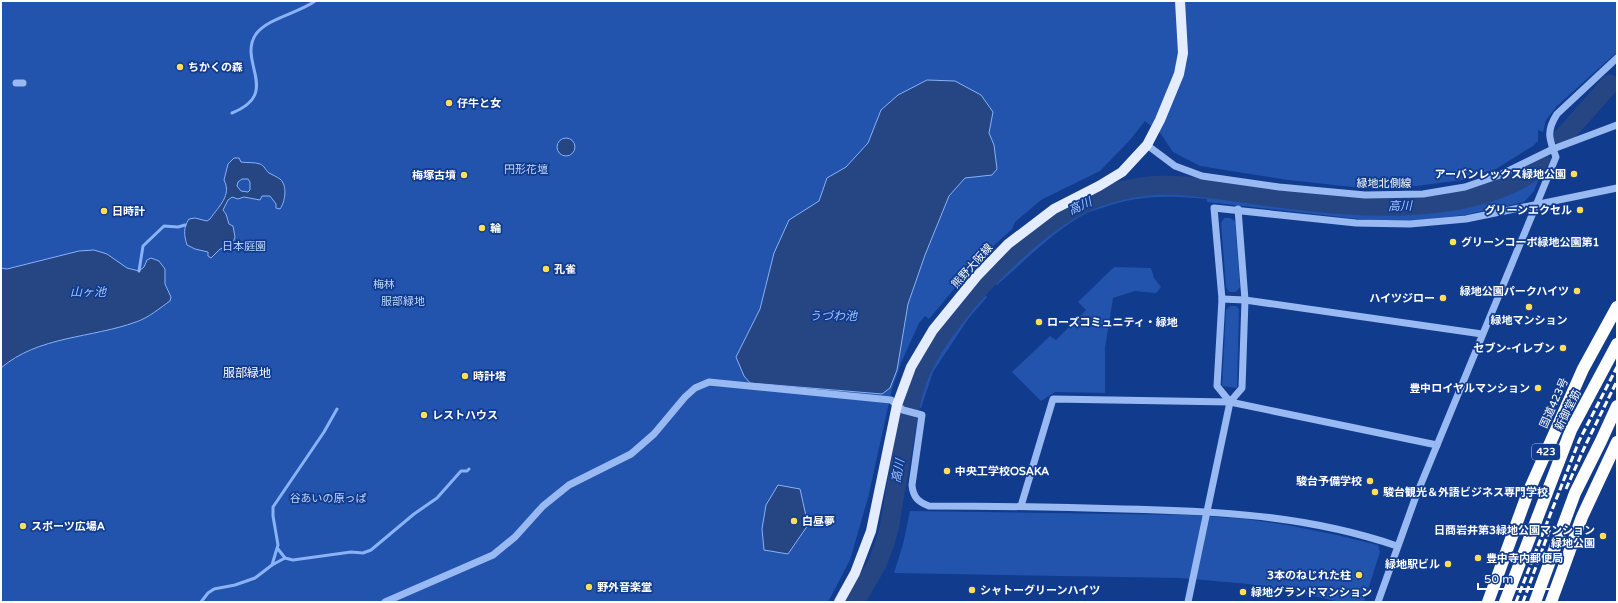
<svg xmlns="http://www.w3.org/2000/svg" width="1618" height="603" viewBox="0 0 1618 603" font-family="'Varela Round','Noto Sans JP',sans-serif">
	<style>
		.green { fill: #2253ad }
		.water { fill: #264683; stroke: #8ab2f6; fill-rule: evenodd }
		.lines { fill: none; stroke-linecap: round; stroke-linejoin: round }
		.stream { stroke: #8ab2f6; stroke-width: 3 }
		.river { stroke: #264683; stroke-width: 19 }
		.minor { stroke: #99b9f2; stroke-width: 7 }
		.major { stroke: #e4ecff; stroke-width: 10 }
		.highway { stroke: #fff; stroke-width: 12 }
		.rail { stroke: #fff; stroke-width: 3; stroke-dasharray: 7 3; stroke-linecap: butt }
		.poi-dot { fill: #ffdf5a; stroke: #113b8d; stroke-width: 1.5 }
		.labels { text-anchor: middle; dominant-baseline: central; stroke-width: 3.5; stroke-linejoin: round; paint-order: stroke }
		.shield { fill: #113b8d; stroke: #b8c4dd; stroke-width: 1 }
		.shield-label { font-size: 10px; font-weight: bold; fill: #fff }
		.poi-label { font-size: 11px; font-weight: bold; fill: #fff; stroke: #113b8d; text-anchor: start }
		.park-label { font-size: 11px; fill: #c0d6fd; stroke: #113b8d }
		.street-label { font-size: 11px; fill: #fff; stroke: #113b8d }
		.water-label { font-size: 12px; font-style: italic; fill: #a5c3f9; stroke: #113b8d }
		.neighbourhood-label { font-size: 12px; fill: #fff; stroke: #113b8d }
	</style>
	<rect width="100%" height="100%" fill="#113b8d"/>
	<!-- green -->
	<g class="green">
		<polygon points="1,1 1617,1 1617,52 1557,106 1546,120 1543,132 1538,130 1538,141 1533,146 1496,169 1462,180 1417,186 1362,188 1288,180 1200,166 1173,152 1161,134 1145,121 1130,140 1100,171 1041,200 1015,222 1012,229 980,258 929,319 925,316 919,323 901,363 892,389 868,498 850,560 828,602 1,602"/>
		<path d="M1537,173L1540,176L1534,191L1524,202L1465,215L1409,221L1358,219L1207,202V199C1171,195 1136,195 1102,208C1096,210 1090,211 1085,214C1052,232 1025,261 997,285L992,280C1021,252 1047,223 1083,206C1135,181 1191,190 1246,197C1338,210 1456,228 1537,173Z"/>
		<polygon points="1224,218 1230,218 1235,221 1240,287 1236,292 1229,292 1226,287 1221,223"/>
		<polygon points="1114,267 1151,268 1154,278 1161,287 1156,293 1135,291 1113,298 1105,348 1105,393 1055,392 1041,401 1012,372 1050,336 1056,340 1086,310 1078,302"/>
		<path d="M982,291L987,297L968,319L933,372L921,408L914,407C917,395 920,382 925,371C938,341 960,315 982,291Z"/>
		<polygon points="1230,306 1236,306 1239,309 1237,388 1222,386 1226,310"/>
		<polygon points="910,511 1190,515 1245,519 1287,525 1337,535 1378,545 1380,552 1364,602 1339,602 1310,595 1249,584 1180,578 894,573 903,544"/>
	</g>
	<!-- water -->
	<g class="water">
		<polygon points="927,80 955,81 981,95 993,112 989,133 994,145 997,169 992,175 965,178 949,196 925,255 908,304 897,370 890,388 882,394 750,383 744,376 736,357 760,309 774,253 789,220 819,201 827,178 846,167 868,143 881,110 898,95"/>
		<circle cx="566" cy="147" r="9"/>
		<path d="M234,158H239L241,162C247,163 255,162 260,164C265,166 265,170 269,173C273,175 277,177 280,179C288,186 285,202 280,209L276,208V204L270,196H262L260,200L244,197L238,199L232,197L228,200L223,210L226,214L229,224L233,226L235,237L232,245L220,249L211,258L208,256V252L195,249L187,245C184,235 183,228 189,219L195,218L207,221L210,219C219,206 232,195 224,180L228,164ZM242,179H248L250,182V190L248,192L241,191L237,186L238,182Z"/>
		<path d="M94,250L107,254L127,268L139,271L144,267L147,260L151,258L159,261L165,269V284L171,297L170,301C160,308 148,318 136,322C92,338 38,336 1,368V268L7,269L79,251Z"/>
		<polygon points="778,485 800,489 808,525 788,554 764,550 762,529 766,505"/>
	</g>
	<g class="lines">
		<!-- stream -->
		<g class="stream">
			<polyline points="1610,84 1617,86"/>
			<path d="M232,113C282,93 237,62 256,34C268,18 299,13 315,1"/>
			<polyline points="139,271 143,246 164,226 178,227 185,225"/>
			<polyline points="278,549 285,558"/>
			<polyline points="272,565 278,545 273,516 273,507 324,432 337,409"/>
			<polyline points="201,602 208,593 214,589 235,585 255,578 272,565 285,558 293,560 351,552 363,553 371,550 414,514 437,498 461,471 467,471 469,469"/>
		</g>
		<!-- river -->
		<g class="river">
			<polyline points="1563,137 1610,84"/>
			<path d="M855,602L877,564L885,543L890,524C894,497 899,470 904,442C908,418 911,394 921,371C945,317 1029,228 1082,204C1105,193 1136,186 1162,185C1193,185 1226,191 1257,195C1320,204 1384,211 1447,202C1476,198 1523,185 1542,163"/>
		</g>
		<!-- minor -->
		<g class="minor">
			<polyline points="16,83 23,83"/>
			<polyline points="1147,145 1175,166 1202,176 1279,187 1365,195 1423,194 1465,187 1500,175 1553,149 1617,125"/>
			<polyline points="1222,299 1245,300 1482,334"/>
			<polyline points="1230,402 1217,386 1222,299 1214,208 1356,223 1410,224 1466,219 1617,188"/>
			<polyline points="1230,402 1242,388 1245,300 1238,209"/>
			<polyline points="1021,506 1053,399 1230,402"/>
			<path d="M385,602L493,555L515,537L543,506L569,485L631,454L654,434L685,397L695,388L709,382L891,400L903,410L922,415L912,485C913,497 918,502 929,506C994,506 1058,507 1123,509C1217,511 1307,515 1397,546"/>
			<polyline points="1188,602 1230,402 1437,445"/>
			<path d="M1378,602L1416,496L1556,157C1549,139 1546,131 1557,114L1617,58"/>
		</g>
		<!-- major -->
		<polyline class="major" points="839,602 855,573 871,531 897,405 911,367 933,330 977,276 1008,244 1054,209 1099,186 1122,172 1147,145 1160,120 1179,74 1183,53 1180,1"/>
		<!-- highway -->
		<g class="highway">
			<polyline points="1488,602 1527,495 1583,369 1617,307"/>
			<polyline points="1505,602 1571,430 1617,344"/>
			<polyline points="1535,602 1575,493 1601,441 1617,406"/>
			<polyline points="1551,602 1582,517 1617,442"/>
		</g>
		<!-- rail -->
		<g class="rail">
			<polyline points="1566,489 1586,444 1617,381"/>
			<polyline points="1516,602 1579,441 1617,367"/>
			<polyline points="1523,602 1551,526"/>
		</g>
	</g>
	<!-- markers -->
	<g class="poi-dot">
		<circle cx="180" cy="67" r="4"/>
		<circle cx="449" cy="103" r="4"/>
		<circle cx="1574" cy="174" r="4"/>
		<circle cx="464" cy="175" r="4"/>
		<circle cx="1580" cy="210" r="4"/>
		<circle cx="104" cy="211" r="4"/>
		<circle cx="482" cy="228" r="4"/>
		<circle cx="1453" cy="242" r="4"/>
		<circle cx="546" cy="269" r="4"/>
		<circle cx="1577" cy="291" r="4"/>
		<circle cx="1443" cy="298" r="4"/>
		<circle cx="1529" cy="307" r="4"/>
		<circle cx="1039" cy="322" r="4"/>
		<circle cx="1563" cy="348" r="4"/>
		<circle cx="465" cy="376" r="4"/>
		<circle cx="1538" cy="388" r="4"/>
		<circle cx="424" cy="415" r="4"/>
		<circle cx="947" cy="471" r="4"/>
		<circle cx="1370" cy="481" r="4"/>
		<circle cx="1375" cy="492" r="4"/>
		<circle cx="794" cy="521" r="4"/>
		<circle cx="23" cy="526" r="4"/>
		<circle cx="1603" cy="536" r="4"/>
		<circle cx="1478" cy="558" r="4"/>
		<circle cx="1448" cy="564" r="4"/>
		<circle cx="1359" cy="575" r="4"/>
		<circle cx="589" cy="587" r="4"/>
		<circle cx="972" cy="590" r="4"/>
		<circle cx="1243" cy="592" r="4"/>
	</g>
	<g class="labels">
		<!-- shield labels -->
		<rect class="shield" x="1532" y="444" width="28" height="16" rx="3"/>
		<g class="shield-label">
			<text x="1546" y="452">423</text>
		</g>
		<!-- poi labels -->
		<g class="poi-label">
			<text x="188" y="67">ちかくの森</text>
			<text x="457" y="103">仔牛と女</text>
			<text x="1566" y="174" text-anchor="end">アーバンレックス緑地公園</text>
			<text x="456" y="175" text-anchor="end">梅塚古墳</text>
			<text x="1572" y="210" text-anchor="end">グリーンエクセル</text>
			<text x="112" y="211">日時計</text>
			<text x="490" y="228">輪</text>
			<text x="1461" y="242">グリーンコーポ緑地公園第1</text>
			<text x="554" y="269">孔雀</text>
			<text x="1569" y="291" text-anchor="end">緑地公園パークハイツ</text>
			<text x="1435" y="298" text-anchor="end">ハイツジロー</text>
			<text x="1529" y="320" text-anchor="middle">緑地マンション</text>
			<text x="1047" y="322">ローズコミュニティ・緑地</text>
			<text x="1555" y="348" text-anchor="end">セブン-イレブン</text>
			<text x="473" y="376">時計塔</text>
			<text x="1530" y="388" text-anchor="end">豊中ロイヤルマンション</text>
			<text x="432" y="415">レストハウス</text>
			<text x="955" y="471">中央工学校OSAKA</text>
			<text x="1362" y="481" text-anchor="end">駿台予備学校</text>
			<text x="1383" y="492">駿台観光＆外語ビジネス専門学校</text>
			<text x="802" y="521">白昼夢</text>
			<text x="31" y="526">スポーツ広場A</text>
			<text x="1595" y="530" text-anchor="end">日商岩井第3緑地公園マンション<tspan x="1595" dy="13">緑地公園</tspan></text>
			<text x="1486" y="558">豊中寺内郵便局</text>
			<text x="1440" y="564" text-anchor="end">緑地駅ビル</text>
			<text x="1351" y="575" text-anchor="end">3本のねじれた柱</text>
			<text x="597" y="587">野外音楽堂</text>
			<text x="980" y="590">シャトーグリーンハイツ</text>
			<text x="1251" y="592">緑地グランドマンション</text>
		</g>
		<!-- park labels -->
		<g class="park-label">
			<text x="526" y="169">円形花壇</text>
			<text x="244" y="246">日本庭園</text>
			<text x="384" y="284">梅林</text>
			<text x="403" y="301">服部緑地</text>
			<text x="328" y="498">谷あいの原っぱ</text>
		</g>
		<!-- street labels -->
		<g class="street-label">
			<text x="1384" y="183">緑地北側線</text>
			<text transform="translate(972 266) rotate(-48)">熊野大阪線</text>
			<text transform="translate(1554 403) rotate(-66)">国道423号</text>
			<text transform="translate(1568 410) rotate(-63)">新御堂筋</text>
		</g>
		<!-- water labels -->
		<g class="water-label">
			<text transform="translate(1080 206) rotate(-25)">高川</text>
			<text transform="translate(1400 206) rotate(-1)">高川</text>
			<text x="88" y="292">山ヶ池</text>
			<text x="833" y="316">うづわ池</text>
			<text transform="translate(898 471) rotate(-80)">高川</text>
		</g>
		<!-- neighbourhood labels -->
		<g class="neighbourhood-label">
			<text x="247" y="373">服部緑地</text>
		</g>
	</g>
	<!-- border -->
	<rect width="1618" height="603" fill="none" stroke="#ffffff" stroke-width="4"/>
	<!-- scale -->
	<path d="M1478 583v6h80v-6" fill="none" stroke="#ffffff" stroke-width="2"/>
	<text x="1484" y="583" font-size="12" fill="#ffffff" stroke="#113b8d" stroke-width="3" paint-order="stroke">50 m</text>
</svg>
